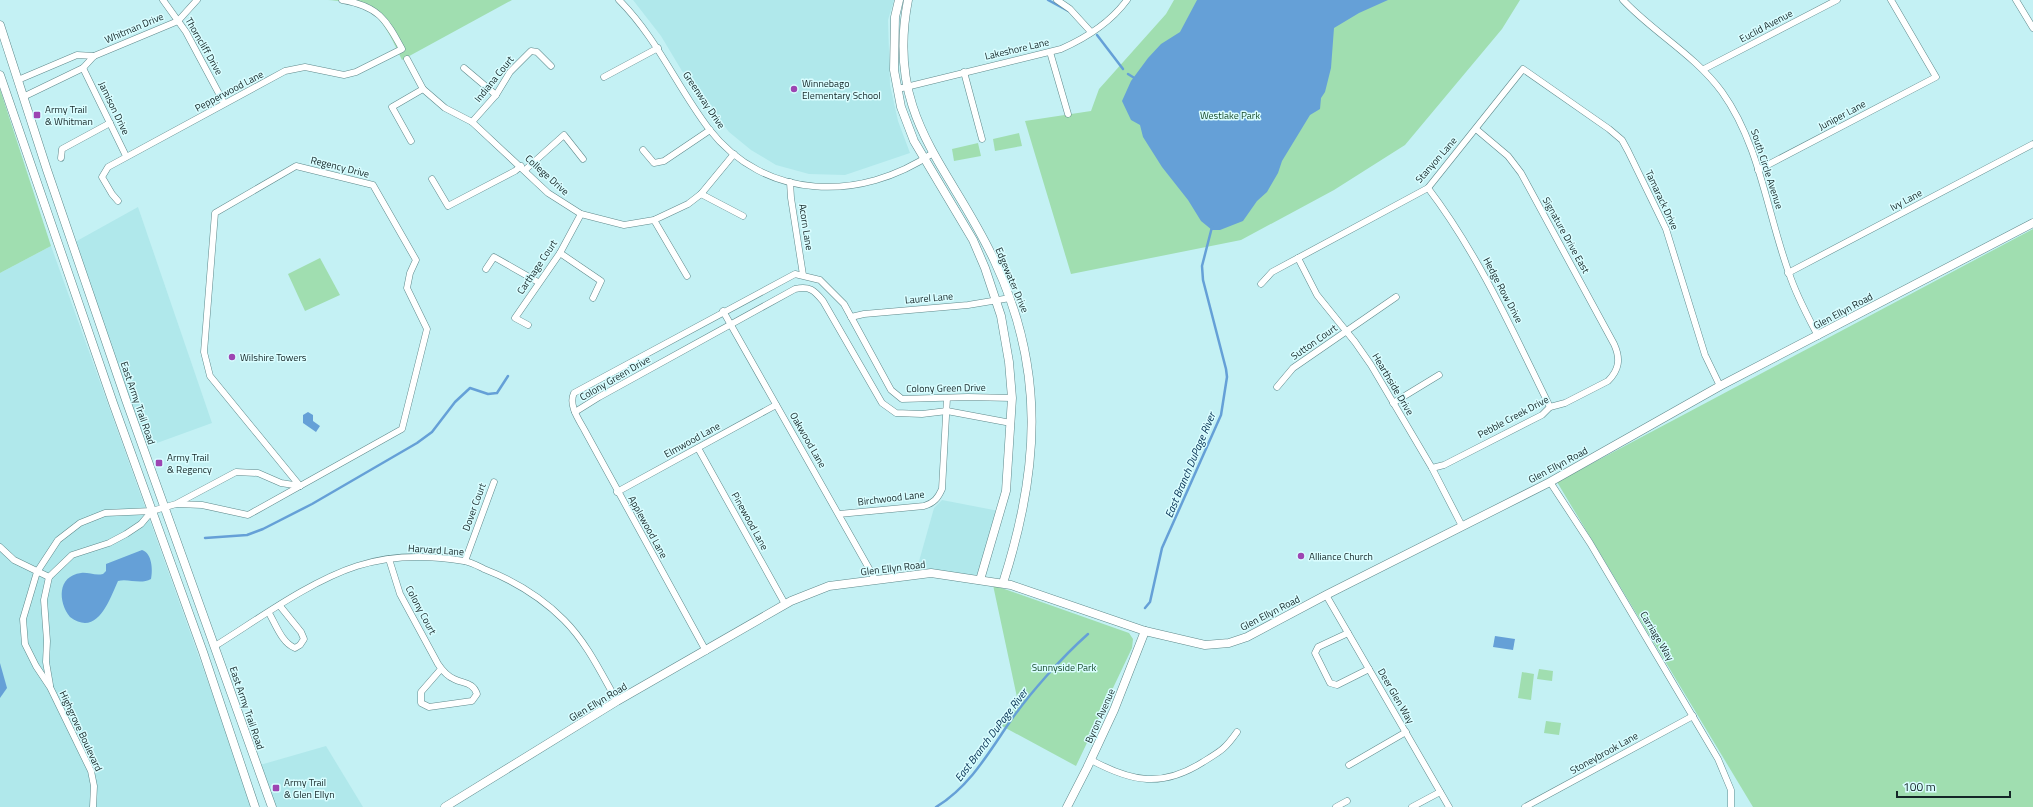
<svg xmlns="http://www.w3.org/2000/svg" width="2033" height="807" viewBox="0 0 2033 807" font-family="'Titillium Web',sans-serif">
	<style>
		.built { fill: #b0e8eb }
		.green { fill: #a0deb0 }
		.water { fill: #65a0d7 }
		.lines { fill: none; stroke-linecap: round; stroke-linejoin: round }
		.stream { stroke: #65a0d7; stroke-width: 2.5 }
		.street-casing { stroke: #5f898b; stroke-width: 7 }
		.secondary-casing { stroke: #5f898b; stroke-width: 9 }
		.street { stroke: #fff; stroke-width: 6 }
		.secondary { stroke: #fff; stroke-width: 8 }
		.poi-dot { fill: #9d45b2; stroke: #d9fdff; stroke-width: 1.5 }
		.labels { text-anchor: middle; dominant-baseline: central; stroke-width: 3; stroke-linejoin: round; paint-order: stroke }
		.street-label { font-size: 10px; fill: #152627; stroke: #d9fdff }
		.poi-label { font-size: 10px; fill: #152627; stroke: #d9fdff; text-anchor: start }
		.park-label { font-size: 10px; fill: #164a29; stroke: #d9fdff }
		.water-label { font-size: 11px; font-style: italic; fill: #002c4f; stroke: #d9fdff }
	</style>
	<rect width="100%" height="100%" fill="#c4f1f4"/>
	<!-- built -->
	<g class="built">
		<polygon points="633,0 894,0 888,20 890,85 898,121 910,153 845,175 809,174 776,165 751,150 729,132 682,71 661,36"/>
		<polygon points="138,207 212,423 146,447 75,242"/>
		<polygon points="51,246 253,807 0,807 0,273"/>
		<polygon points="942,500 999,511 979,578 916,572 934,508"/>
		<polygon points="326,746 363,807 276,807 260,765"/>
	</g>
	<!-- green -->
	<g class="green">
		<path d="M328,0H512L402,60C393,41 381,12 359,5C350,1 338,1 328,0Z"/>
		<polygon points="1174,0 1520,0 1502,29 1405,145 1334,190 1241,240 1071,274 1025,121 1091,111 1099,89 1166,14"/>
		<polygon points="0,89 51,246 0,273"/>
		<polygon points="1019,133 1022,146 995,151 993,139"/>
		<polygon points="978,143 981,156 954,161 952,149"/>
		<polygon points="2033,229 2033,807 1753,807 1557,482"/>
		<polygon points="320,258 340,295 305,311 288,274"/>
		<polygon points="993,585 1129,633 1133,639 1132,648 1076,766 1002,726 1018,702"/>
		<polygon points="1539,669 1553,671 1552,681 1537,679"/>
		<polygon points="1522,672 1534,674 1531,700 1518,698"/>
		<polygon points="1546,721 1561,723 1559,735 1544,733"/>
	</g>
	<!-- water -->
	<g class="water">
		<polygon points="1197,0 1388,0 1359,13 1334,28 1331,68 1325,92 1321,98 1320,109 1310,115 1282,161 1278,173 1267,192 1257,201 1243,221 1220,230 1212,230 1201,221 1188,200 1162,167 1143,137 1140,125 1131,120 1122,101 1131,81 1148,58 1161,44 1180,32"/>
		<polygon points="308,412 313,415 313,421 320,426 316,432 303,423 303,415"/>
		<path d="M142,550C152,553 153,570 151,579C140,585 128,578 118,581C110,598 98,638 70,617C58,602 57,576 81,573C88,572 95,576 103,574L106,571V564Z"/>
		<polygon points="1495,636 1515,639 1513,650 1493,647"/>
		<polygon points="0,663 7,688 0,698"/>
	</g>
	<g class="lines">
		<!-- stream -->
		<g class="stream">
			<polyline points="1048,0 1072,13"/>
			<polyline points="1097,35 1123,69"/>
			<polyline points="1128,74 1136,79"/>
			<polyline points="205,538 247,535 263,529 312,504 417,443 432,432 455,402 470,388 488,394 497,393 508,376"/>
			<polyline points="1145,608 1150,602 1162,548 1221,415 1227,377 1226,369 1203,280 1202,266 1212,227"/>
			<path d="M936,807C969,787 988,754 1009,723C1029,694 1062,657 1088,634"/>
		</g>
		<defs>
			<g id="street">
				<polyline points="163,0 186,32 224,103"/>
				<path d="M619,0C657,38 677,87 709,129C765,201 861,202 933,153"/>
				<polyline points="1057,0 1070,9 1091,32"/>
				<path d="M1623,0C1654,33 1695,55 1722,92C1760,145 1767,213 1789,273C1796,295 1807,315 1818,336"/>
				<polyline points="2016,0 2033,28"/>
				<polyline points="1050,52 1068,114"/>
				<polyline points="407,59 423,89 445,108 472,122 548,193 581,214 624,225 654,220 688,204 701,194 734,154"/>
				<polyline points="83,68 126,156"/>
				<polyline points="464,68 496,95"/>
				<polyline points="1704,69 1837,0"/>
				<polyline points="964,72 982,139"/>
				<polyline points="604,77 658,48"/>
				<polyline points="18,80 77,55 94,56"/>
				<path d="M898,89L1061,49C1086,38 1110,23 1127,0"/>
				<polyline points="23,97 83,68 94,56 178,21 197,0"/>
				<polyline points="472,122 496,95 510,72 531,51 537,52 551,66"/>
				<polyline points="411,141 392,107 423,89"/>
				<polyline points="643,150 654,163 664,161 710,130"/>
				<polyline points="61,158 62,149 110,123"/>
				<polygon points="296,166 373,185 416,260 410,273 407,288 427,329 402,429 300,486 210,376 204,352 215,213"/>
				<polyline points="525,170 564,135 583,159"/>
				<polyline points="1758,170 1936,77 1891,0"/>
				<polyline points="432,179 448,206 515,171 521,166"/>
				<polyline points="790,182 791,198 803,275"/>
				<path d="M1428,188C1479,255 1513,332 1550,407"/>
				<polyline points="701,194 743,216"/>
				<path d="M118,201L112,194L102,177L108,167L285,71L305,67L344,75L356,72L402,49C386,19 378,6 342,0"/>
				<polyline points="654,220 687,276"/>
				<polyline points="560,253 601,281 593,298"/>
				<polyline points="1298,258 1317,295 1355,342 1371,365 1432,468 1462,526"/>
				<polyline points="486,269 494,257 538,282"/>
				<polyline points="1788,273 2033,144"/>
				<polyline points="1261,284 1272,272 1428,188 1523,69 1609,129 1622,140 1628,151 1666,229 1705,355 1720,386"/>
				<polyline points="723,311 875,579"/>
				<polyline points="851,317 864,314 968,305 1010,298"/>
				<polyline points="528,325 515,318 560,253 581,214"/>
				<polyline points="1277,387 1293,368 1396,297"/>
				<polyline points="1393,403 1439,375"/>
				<path d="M575,412L599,397L795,289C810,286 814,290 823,301L882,403L896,413L922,414L947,411L1011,423"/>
				<polyline points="698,448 785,604"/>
				<path d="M1432,468L1444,465L1542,415L1550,407L1565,403L1608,381C1619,370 1621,359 1614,344L1521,173L1508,156L1476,129"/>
				<polyline points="1550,482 1590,543 1718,759 1731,790 1731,807"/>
				<polyline points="617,492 776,405"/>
				<polyline points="178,504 202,505 248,515 300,486"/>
				<path d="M839,514L924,506C934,503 938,498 942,489L947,398"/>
				<polyline points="0,547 14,560 49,577"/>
				<path d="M389,559L400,594L438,664C442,670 447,676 454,679C464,684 473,682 477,694L472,701L429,707L421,703V692L441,669"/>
				<polyline points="465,561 494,482"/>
				<polyline points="49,577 72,555 109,543 126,534 141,524 152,511"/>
				<polyline points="49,577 44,600 47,641 46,662 50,685"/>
				<polyline points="1326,595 1449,807"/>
				<path d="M269,613C276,625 282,643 295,648L300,645L304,639L301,632L280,606"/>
				<polyline points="1348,633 1318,647 1315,653 1330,683 1337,685 1369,669"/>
				<path d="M215,646C257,620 310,581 357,566C391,555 429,555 464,561C471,562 478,566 484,569C515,581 541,597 564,620C587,643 601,673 617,701"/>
				<path d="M706,651L585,431C579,420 568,405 574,393L795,274L820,280L844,304L891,390L902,399L968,397L1012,398"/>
				<path d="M1091,760C1132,782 1162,788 1203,762C1221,751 1225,749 1237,732"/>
				<polyline points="1349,765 1406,732"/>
				<polyline points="93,807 94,786 91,771 50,687 36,666 25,644 23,619 37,572 58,540 80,523 105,513 152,511 176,504 236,472 258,473 281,483 300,486"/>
				<polyline points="1336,807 1347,801"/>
				<polyline points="1412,807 1440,792"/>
				<polyline points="1525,807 1693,716"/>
			</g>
			<g id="secondary">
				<polyline points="899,0 895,17 894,70 901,107 914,141 973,240 985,268 1001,316 1009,362 1012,398 1006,491 980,580"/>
				<path d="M908,0C885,119 951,166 995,262C1046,371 1039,471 1003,583"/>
				<polyline points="0,25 47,170 126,400 272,807"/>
				<polyline points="0,75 113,403 203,652 255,807"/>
				<polyline points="445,807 617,701 791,601 829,586 931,573 1011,585 1145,631 1205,645 1229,643 1247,637 1326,595 1550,482 1720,386 2033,223"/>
				<polyline points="1067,807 1087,768 1114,710 1145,631"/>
			</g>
		</defs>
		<!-- street casing -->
		<use href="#street" class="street-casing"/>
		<!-- secondary casing -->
		<use href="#secondary" class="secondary-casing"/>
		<!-- street -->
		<use href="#street" class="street"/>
		<!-- secondary -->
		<use href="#secondary" class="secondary"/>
	</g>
	<!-- markers -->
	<g class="poi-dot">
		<circle cx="794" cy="89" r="4"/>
		<rect x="33" y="111" width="8" height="8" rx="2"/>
		<circle cx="232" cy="357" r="4"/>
		<rect x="155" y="459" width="8" height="8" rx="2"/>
		<circle cx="1301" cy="556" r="4"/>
		<rect x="272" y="784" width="8" height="8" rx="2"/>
	</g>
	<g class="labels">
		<!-- street labels -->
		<g class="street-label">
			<text transform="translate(1766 26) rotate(-28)">Euclid Avenue</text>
			<text transform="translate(134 28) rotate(-23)">Whitman Drive</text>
			<text transform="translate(204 46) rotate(60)">Thorncliff Drive</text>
			<text transform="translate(1017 49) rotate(-13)">Lakeshore Lane</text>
			<text transform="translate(494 79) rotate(-51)">Indiana Court</text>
			<text transform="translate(229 91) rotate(-28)">Pepperwood Lane</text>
			<text transform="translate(704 100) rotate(56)">Greenway Drive</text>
			<text transform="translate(114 108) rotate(64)">Jamison Drive</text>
			<text transform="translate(1842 115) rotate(-28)">Juniper Lane</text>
			<text transform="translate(1436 160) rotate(-49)">Stanyon Lane</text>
			<text transform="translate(340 167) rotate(14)">Regency Drive</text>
			<text transform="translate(1767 169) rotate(72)">South Circle Avenue</text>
			<text transform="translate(547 175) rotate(42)">College Drive</text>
			<text transform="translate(1662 200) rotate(65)">Tamarack Drive</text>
			<text transform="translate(1906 200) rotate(-28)">Ivy Lane</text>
			<text transform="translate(806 227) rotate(81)">Acorn Lane</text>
			<text transform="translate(1566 235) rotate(61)">Signature Drive East</text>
			<text transform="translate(537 267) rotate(-56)">Carthage Court</text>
			<text transform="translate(1012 280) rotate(67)">Edgewater Drive</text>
			<text transform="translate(1503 290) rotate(62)">Hedge Row Drive</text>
			<text transform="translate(929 298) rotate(-5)">Laurel Lane</text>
			<text transform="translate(1843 311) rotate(-28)">Glen Ellyn Road</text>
			<text transform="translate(1314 342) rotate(-35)">Sutton Court</text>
			<text transform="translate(615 378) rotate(-30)">Colony Green Drive</text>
			<text transform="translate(1393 384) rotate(59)">Hearthside Drive</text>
			<text transform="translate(946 388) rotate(-1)">Colony Green Drive</text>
			<text transform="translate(138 403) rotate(71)">East Army Trail Road</text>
			<text transform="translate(1513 417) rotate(-28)">Pebble Creek Drive</text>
			<text transform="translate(692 440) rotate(-29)">Elmwood Lane</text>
			<text transform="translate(808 440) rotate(60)">Oakwood Lane</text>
			<text transform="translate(1558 465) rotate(-28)">Glen Ellyn Road</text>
			<text transform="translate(891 498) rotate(-7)">Birchwood Lane</text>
			<text transform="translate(474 507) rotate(-70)">Dover Court</text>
			<text transform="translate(750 521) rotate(61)">Pinewood Lane</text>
			<text transform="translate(648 527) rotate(61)">Applewood Lane</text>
			<text transform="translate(436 550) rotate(4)">Harvard Lane</text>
			<text transform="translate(893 568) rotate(-7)">Glen Ellyn Road</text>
			<text transform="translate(421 610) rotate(62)">Colony Court</text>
			<text transform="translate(1270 613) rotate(-27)">Glen Ellyn Road</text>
			<text transform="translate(1657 636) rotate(59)">Carriage Way</text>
			<text transform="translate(1396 696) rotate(60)">Deer Glen Way</text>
			<text transform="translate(598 702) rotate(-31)">Glen Ellyn Road</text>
			<text transform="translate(247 708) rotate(71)">East Army Trail Road</text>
			<text transform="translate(1100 716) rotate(-66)">Byron Avenue</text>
			<text transform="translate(81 731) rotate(65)">Highgrove Boulevard</text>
			<text transform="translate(1604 753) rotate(-29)">Stoneybrook Lane</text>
		</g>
		<!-- poi labels -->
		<g class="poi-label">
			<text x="802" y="83">Winnebago<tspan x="802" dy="12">Elementary School</tspan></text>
			<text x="45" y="109">Army Trail<tspan x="45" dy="12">&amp; Whitman</tspan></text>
			<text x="240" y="357">Wilshire Towers</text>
			<text x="167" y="457">Army Trail<tspan x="167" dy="12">&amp; Regency</tspan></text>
			<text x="1309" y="556">Alliance Church</text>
			<text x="284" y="782">Army Trail<tspan x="284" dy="12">&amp; Glen Ellyn</tspan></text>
		</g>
		<!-- park labels -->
		<g class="park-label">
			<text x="1230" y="115">Westlake Park</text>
			<text x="1064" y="667">Sunnyside Park</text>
		</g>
		<!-- water labels -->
		<g class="water-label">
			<text transform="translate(1190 465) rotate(-67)">East Branch DuPage River</text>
			<text transform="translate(991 735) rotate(-53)">East Branch DuPage River</text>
		</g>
	</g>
	<!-- scale -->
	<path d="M1897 791v6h113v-6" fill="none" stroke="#152627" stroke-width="2"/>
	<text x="1903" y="791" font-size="12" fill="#152627" stroke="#d9fdff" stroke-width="3" paint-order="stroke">100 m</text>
</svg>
